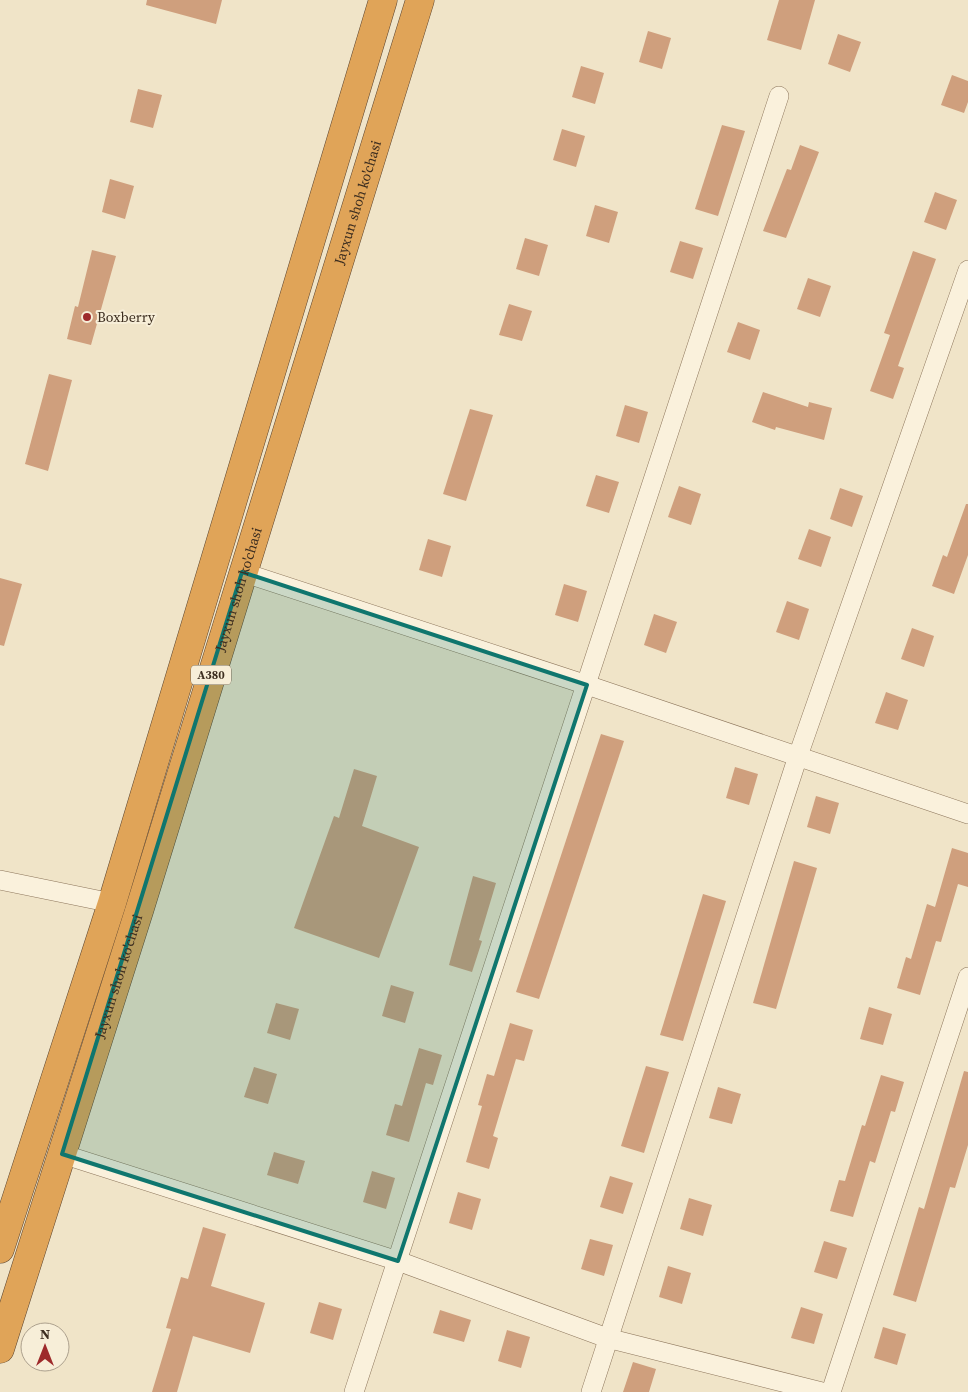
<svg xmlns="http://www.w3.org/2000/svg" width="968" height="1392" viewBox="0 0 968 1392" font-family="'Source Serif 4',serif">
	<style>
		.building { fill: #cf9f7d }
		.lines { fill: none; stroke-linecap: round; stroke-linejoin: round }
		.street-casing { stroke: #8d765c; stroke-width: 20 }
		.highway-casing { stroke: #5b4430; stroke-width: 29 }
		.street { stroke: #faf1dc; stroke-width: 19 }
		.highway { stroke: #e0a458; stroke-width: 28 }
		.marked { fill: #0f766e; fill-opacity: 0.2; stroke: #0f766e; stroke-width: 4; stroke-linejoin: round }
		.poi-dot { fill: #9e2a2b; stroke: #f7eed8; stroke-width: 2 }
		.labels { text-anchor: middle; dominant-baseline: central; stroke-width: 4; stroke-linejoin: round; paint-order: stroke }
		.shield { fill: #f7eed8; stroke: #756857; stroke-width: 1 }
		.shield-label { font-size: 12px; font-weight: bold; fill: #3d2e20 }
		.street-label { font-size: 14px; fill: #3d2e20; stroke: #f7eed8 }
		.poi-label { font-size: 14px; fill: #3d2e20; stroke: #f7eed8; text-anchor: start }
	</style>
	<rect width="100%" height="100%" fill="#f0e4c8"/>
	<!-- building -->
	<g class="building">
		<polygon points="147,0 222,0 216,24 146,5"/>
		<polygon points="779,0 815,0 801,50 767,40"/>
		<polygon points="648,31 671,38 662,69 639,62"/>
		<polygon points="838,34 861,42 850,72 828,64"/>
		<polygon points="581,66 604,73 595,104 572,97"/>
		<polygon points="952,75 968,81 968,102 964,113 941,105"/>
		<polygon points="138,89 162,95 153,128 130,122"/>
		<polygon points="722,125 745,131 718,216 695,209"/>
		<polygon points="562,129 585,136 576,167 553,160"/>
		<polygon points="800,145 819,152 786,238 763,231 787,169 791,170"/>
		<polygon points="110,179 134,186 125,219 102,212"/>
		<polygon points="935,192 957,200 946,230 924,222"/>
		<polygon points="595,205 618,212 609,243 586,236"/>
		<polygon points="525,238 548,245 539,276 516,269"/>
		<polygon points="680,241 703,248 693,279 670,272"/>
		<polygon points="92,250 116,256 91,345 67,339 75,306 78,307"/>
		<polygon points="913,251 936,259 898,366 904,368 893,399 870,391 890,335 884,333"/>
		<polygon points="808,278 831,286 820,317 797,309"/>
		<polygon points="509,304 532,311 522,341 499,335"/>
		<polygon points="738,322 760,330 750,360 727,352"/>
		<polygon points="49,374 72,380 48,471 25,464"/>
		<polygon points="763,392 808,407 809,402 832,408 824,440 776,427 775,430 752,422"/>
		<polygon points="625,405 648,412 639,443 616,436"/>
		<polygon points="470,409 493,415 466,501 443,494"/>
		<polygon points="596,475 619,482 609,513 586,506"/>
		<polygon points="679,486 701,494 691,525 668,517"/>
		<polygon points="840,488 863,496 852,527 830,519"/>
		<polygon points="966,504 968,504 968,555 954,594 932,586 943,555 947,557"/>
		<polygon points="809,529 831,537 821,567 798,559"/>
		<polygon points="428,539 451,546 442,577 419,570"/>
		<polygon points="0,578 22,584 4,646 0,645"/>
		<polygon points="564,584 587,591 578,622 555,615"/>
		<polygon points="787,601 809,609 799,640 776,632"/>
		<polygon points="654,614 677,622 666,653 644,645"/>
		<polygon points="912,628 934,636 924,667 901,659"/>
		<polygon points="886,692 908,700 898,730 875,723"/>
		<polygon points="601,734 624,741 539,999 516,992"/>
		<polygon points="735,767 758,774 749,805 726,798"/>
		<polygon points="354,769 377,776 362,826 419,847 379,958 294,928 334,816 339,818"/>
		<polygon points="816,796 839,803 830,834 807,827"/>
		<polygon points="952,848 968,853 968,887 958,884 941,942 936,941 920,995 897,988 906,957 911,959 927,904 935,907"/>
		<polygon points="794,861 817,868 776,1009 753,1003"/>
		<polygon points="473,876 496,883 479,940 482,941 472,972 449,965"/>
		<polygon points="703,894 726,901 683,1041 660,1035"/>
		<polygon points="391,985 414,992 405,1023 382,1016"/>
		<polygon points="276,1003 299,1009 290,1040 267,1033"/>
		<polygon points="869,1007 892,1014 883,1045 860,1039"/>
		<polygon points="510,1023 533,1030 524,1061 516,1059 493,1136 498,1138 489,1169 466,1162 482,1106 478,1105 487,1074 494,1076"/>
		<polygon points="419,1048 442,1055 433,1085 426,1083 409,1142 386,1135 395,1104 402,1106"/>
		<polygon points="646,1066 669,1072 644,1153 621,1146"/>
		<polygon points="254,1067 277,1074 268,1104 244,1097"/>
		<polygon points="964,1071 968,1072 968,1145 955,1188 950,1187 916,1302 893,1295 919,1207 924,1209"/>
		<polygon points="881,1075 904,1082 895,1112 891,1111 875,1163 870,1161 853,1217 830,1211 839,1180 845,1181 862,1125 865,1126"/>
		<polygon points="718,1087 741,1094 732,1124 709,1118"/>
		<polygon points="274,1152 305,1161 298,1184 267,1175"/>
		<polygon points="372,1171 395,1178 386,1209 363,1202"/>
		<polygon points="610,1176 633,1183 623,1214 600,1207"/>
		<polygon points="458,1192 481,1199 472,1230 449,1223"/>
		<polygon points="689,1198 712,1205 703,1236 680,1229"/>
		<polygon points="203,1227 226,1234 211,1286 265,1303 250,1353 193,1336 177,1392 152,1392 171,1329 166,1328 181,1277 188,1279"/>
		<polygon points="590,1239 613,1245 604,1276 581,1269"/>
		<polygon points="824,1241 847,1248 837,1279 814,1272"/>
		<polygon points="668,1266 691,1273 682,1304 659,1297"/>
		<polygon points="319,1302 342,1309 333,1340 310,1333"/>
		<polygon points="801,1307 823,1314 814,1344 791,1338"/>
		<polygon points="440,1310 471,1320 464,1342 433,1333"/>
		<polygon points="883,1327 906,1334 897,1365 874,1358"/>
		<polygon points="507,1330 530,1337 521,1368 498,1361"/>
		<polygon points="633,1362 656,1369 649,1392 623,1392"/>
	</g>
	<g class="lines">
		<defs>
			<g id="street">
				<polyline points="242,572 587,685 968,814"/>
				<polyline points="0,880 112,903"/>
				<polyline points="62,1154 398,1261 607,1338 822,1392"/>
				<polyline points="354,1392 779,96"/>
				<polyline points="591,1392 798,756 968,270"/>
				<polyline points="831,1392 968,977"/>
			</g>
			<g id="highway">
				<polyline points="0,1249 112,903 383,0"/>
				<path id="s1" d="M0,1349L140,908L420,0"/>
			</g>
		</defs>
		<!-- street casing -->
		<use href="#street" class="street-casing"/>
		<!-- highway casing -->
		<use href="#highway" class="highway-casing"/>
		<!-- street -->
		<use href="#street" class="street"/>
		<!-- highway -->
		<use href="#highway" class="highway"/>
	</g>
	<!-- marked area -->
	<path class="marked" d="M242,572L587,685L398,1261L62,1154Z"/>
	<!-- markers -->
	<circle class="poi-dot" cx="87" cy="317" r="5"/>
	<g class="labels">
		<!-- shield labels -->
		<rect class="shield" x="191" y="665.5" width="40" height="19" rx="4"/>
		<g class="shield-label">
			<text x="211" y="675">A380</text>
		</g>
		<!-- street labels -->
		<g class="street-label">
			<text stroke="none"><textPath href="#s1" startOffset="1201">Jayxun shoh ko'chasi</textPath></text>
			<text stroke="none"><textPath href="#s1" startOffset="796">Jayxun shoh ko'chasi</textPath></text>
			<text stroke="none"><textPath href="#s1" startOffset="391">Jayxun shoh ko'chasi</textPath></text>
		</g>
		<!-- poi labels -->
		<g class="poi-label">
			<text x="97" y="317">Boxberry</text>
		</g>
	</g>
	<!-- north arrow -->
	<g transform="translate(45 1347)"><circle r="24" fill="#f7eed8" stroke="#ada18e"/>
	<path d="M0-4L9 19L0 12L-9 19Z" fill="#9e2a2b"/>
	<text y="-8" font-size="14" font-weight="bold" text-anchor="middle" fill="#3d2e20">N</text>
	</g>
</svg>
